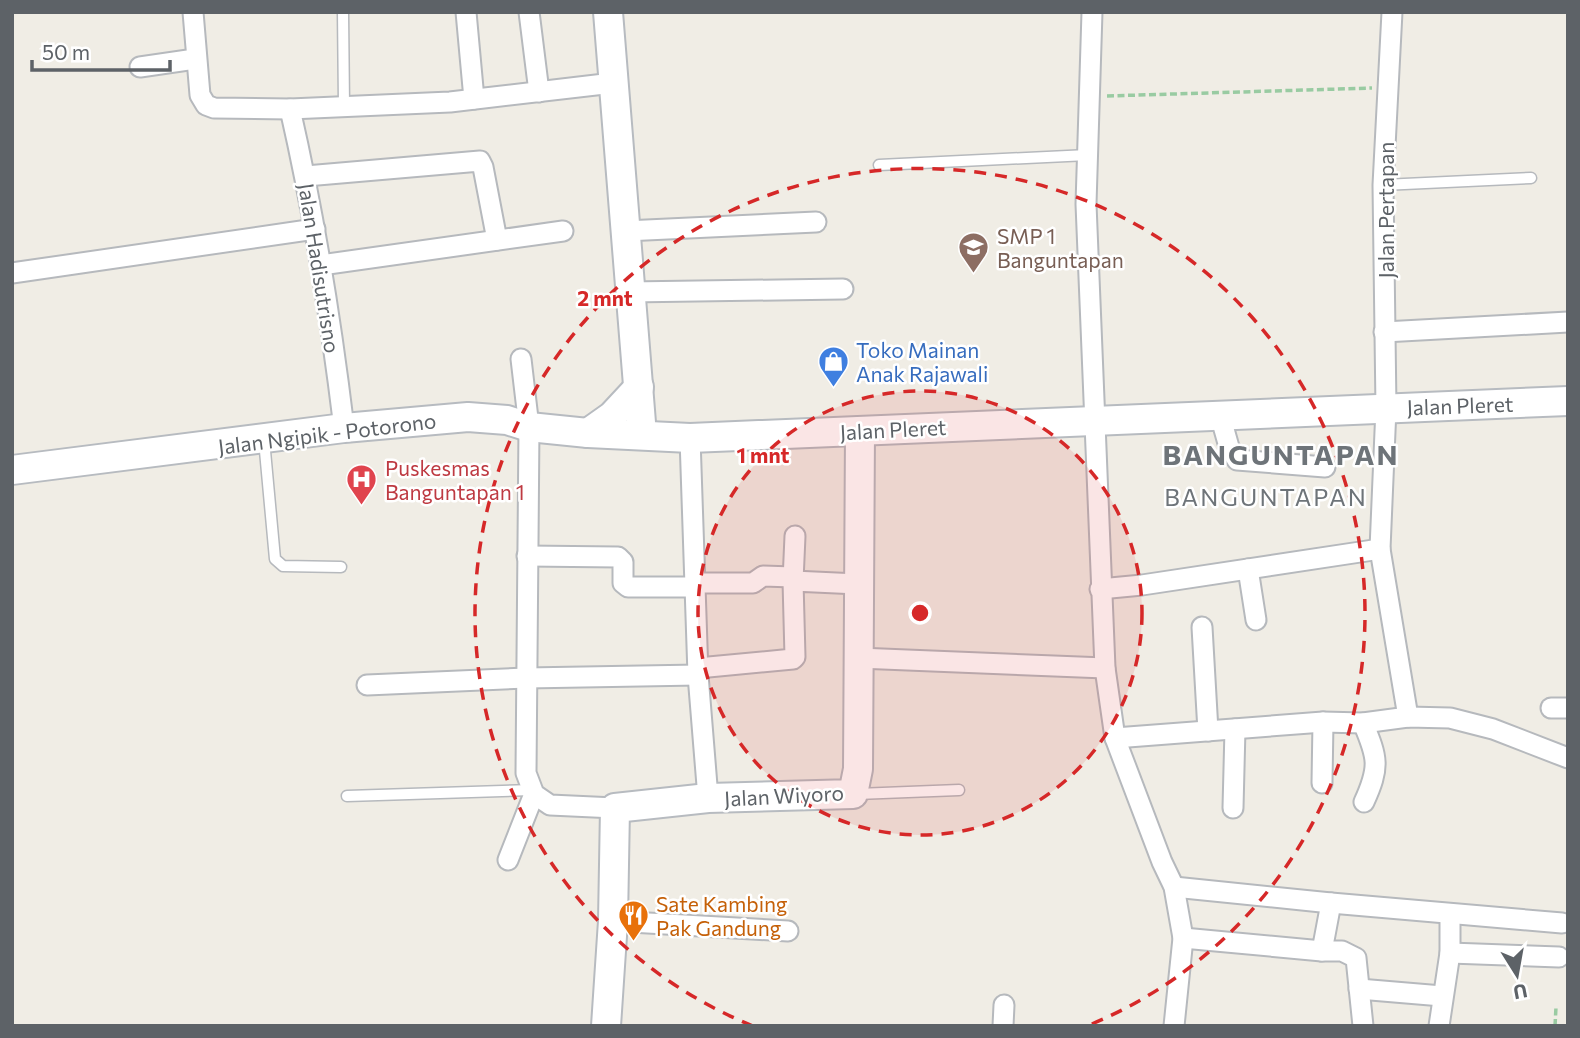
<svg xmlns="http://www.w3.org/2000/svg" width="1580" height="1038" viewBox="0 0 1580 1038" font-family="Commissioner,sans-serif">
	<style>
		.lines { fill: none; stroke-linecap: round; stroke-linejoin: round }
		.lane-casing { stroke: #b6b9bd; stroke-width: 13 }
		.street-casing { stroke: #b6b9bd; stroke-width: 23 }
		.secondary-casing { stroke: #b7bbc0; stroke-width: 32 }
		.path { stroke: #99cba2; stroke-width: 3.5; stroke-dasharray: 7 3.5; stroke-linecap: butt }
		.lane { stroke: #fff; stroke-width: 10 }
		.street { stroke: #fff; stroke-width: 19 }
		.secondary { stroke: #fff; stroke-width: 28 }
		.ring { fill: none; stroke: #d62828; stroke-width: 3.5; stroke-dasharray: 12 9 }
		.labels { text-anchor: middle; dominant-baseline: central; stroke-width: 5; stroke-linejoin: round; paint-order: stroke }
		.street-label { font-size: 21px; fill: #5d6267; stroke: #fff }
		.education-label { font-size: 21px; fill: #785e54; stroke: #fff; text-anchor: start }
		.shop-label { font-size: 21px; fill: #366cbe; stroke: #fff; text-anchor: start }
		.health-label { font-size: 21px; fill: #be3a42; stroke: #fff; text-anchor: start }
		.food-label { font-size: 21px; fill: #c56008; stroke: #fff; text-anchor: start }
		.quarter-label { font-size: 24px; letter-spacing: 2px; fill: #6e7479; stroke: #fff }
		.district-label { font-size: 28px; font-weight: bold; letter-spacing: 2px; fill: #6e7479; stroke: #fff }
		.centre { fill: #d62828; stroke: #fff; stroke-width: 3.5 }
		.ring-label { font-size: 21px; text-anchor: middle; font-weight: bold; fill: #d62828; stroke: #fff; stroke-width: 5; stroke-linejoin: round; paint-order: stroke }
	</style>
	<rect width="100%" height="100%" fill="#f0ede5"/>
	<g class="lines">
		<defs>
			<g id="lane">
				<polyline points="343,12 344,106"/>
				<polyline points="879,165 1088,155"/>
				<polyline points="1383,185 1531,178"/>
				<polyline points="264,440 275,559 283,566 341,567"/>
				<polyline points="857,794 959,790"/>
				<polyline points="347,796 532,790"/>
			</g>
			<g id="street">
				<polyline points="193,12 200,95 206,105 214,108 290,109 450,102 613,83"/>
				<polyline points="466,12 474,99"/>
				<polyline points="529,12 539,92"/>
				<polyline points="1092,12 1086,204 1105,668 1115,738 1162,862 1174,887 1183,938 1174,1026"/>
				<polyline points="1392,12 1383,185 1386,408 1380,549 1408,717"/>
				<polyline points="140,67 195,59"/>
				<path d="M290,109C314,214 331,320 344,428"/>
				<polyline points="306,176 480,161 483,167 497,240"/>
				<polyline points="625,231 816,222"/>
				<polyline points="321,265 563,231"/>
				<polyline points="12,273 315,229"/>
				<polyline points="629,292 843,289"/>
				<polyline points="1384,332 1568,322"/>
				<polyline points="521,359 529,427 526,773 534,794 550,805 615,808"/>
				<polyline points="1220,415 1229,447 1237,460 1325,467"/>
				<polyline points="690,438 698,675 708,798"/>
				<polyline points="527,556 618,557 623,562 623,583 628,587 695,587"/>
				<polyline points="1248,569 1256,620"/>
				<polyline points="793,581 795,536"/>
				<polyline points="695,583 753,583 763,576 793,577"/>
				<polyline points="1100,589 1142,585 1380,549"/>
				<polyline points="1202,627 1208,731"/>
				<polyline points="858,658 1105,668"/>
				<polyline points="698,668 793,659 795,657 793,581 858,584"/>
				<polyline points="367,685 526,678 698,675"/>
				<polyline points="1551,708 1568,708"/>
				<path d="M1363,723C1378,758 1380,767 1364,802"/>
				<polyline points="1115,738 1323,722 1363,723 1408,717 1450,718 1493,729 1568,758"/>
				<polyline points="1322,783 1323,722"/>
				<polyline points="1233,808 1235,729"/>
				<polyline points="508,860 534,794"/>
				<polyline points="1174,887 1331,903"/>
				<polyline points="613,921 788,931"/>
				<polyline points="1183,938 1322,951 1331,903 1562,923"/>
				<polyline points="1322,951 1342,951 1356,958 1363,1026"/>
				<polyline points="1450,953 1559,957"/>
				<polyline points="1359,989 1442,996"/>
				<polyline points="1003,1026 1004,1005"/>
				<polyline points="1439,1026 1450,953 1450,915"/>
			</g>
			<g id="secondary">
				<polyline points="608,12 642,435"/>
				<polyline points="588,433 612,416 639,387"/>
				<polyline points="12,470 344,428 468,417 507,420 529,427 588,433 690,438 1568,401"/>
				<polyline points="606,1026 613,921 615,808 708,798 853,794 858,769 860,431"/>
			</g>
		</defs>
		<!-- lane casing -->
		<use href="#lane" class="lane-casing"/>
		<!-- street casing -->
		<use href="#street" class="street-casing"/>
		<!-- secondary casing -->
		<use href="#secondary" class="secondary-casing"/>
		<!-- path -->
		<g class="path">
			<polyline points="1107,96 1372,88"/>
			<polyline points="1555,1026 1556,1007"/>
		</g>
		<!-- lane -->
		<use href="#lane" class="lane"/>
		<!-- street -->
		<use href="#street" class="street"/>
		<!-- secondary -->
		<use href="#secondary" class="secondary"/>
	</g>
	<!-- distance rings -->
	<circle cx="920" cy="613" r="222" fill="#d62828" fill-opacity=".12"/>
	<g class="ring">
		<circle cx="920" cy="613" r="222"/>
		<path d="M753 1026A445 445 0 1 1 1087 1026"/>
	</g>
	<!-- icons -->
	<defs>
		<symbol id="school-pin" viewBox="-11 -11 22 30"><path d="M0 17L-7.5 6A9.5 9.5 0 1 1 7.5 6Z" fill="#8d6e63" stroke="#fff"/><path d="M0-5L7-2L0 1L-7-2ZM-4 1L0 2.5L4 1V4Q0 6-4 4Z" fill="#fff"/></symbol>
		<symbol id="shop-pin" viewBox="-11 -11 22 30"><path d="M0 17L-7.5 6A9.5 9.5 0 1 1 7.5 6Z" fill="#3f7fe0" stroke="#fff"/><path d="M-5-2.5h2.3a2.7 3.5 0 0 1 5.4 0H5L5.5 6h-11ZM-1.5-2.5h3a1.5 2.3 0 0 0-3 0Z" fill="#fff"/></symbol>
		<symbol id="hospital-pin" viewBox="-11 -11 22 30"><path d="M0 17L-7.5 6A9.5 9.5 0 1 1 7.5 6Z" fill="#e0444e" stroke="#fff"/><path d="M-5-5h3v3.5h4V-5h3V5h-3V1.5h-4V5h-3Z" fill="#fff"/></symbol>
		<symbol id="restaurant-pin" viewBox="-11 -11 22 30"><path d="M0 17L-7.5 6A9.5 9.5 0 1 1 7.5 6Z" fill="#e8710a" stroke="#fff"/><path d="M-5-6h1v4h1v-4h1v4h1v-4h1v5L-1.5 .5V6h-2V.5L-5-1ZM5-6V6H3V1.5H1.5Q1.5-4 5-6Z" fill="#fff"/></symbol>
	</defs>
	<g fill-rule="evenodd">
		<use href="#school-pin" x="956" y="230" width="35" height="47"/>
		<use href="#shop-pin" x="816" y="344" width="35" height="47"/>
		<use href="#hospital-pin" x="344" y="462" width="35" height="47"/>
		<use href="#restaurant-pin" x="616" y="898" width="35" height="47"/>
	</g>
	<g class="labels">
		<!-- street labels -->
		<g class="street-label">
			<text transform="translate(1385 210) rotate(-90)">Jalan Pertapan</text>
			<text transform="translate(320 268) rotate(81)">Jalan Hadisutrisno</text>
			<text transform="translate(1460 405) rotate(-2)">Jalan Pleret</text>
			<text transform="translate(893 429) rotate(-3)">Jalan Pleret</text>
			<text transform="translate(327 433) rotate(-7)">Jalan Ngipik - Potorono</text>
			<text transform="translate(784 795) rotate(-3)">Jalan Wiyoro</text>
		</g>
		<!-- education labels -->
		<g class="education-label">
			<text x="997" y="235">SMP 1<tspan x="997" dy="24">Banguntapan</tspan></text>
		</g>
		<!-- shop labels -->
		<g class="shop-label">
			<text x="856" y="349">Toko Mainan<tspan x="856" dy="24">Anak Rajawali</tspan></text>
		</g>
		<!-- health labels -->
		<g class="health-label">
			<text x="385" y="467">Puskesmas<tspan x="385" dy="24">Banguntapan 1</tspan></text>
		</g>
		<!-- food labels -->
		<g class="food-label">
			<text x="656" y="903">Sate Kambing<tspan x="656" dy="24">Pak Gandung</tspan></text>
		</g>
		<!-- quarter labels -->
		<g class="quarter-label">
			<text x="1266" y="496">BANGUNTAPAN</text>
		</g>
		<!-- district labels -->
		<g class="district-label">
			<text x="1281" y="454">BANGUNTAPAN</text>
		</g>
	</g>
	<circle cx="920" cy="613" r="10" class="centre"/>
	<g class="ring-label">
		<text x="605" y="306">2 mnt</text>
		<text x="763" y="463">1 mnt</text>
	</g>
	<!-- border -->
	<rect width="1580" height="1038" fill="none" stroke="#5d6267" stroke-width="28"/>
	<!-- north arrow -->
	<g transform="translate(1517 975) rotate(169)" stroke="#ffffff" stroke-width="5" paint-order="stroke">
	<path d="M0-5L12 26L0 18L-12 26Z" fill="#5d6267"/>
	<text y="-10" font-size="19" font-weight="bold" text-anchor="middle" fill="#5d6267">U</text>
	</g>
	<!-- scale -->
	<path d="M32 60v10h138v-10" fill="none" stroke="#5d6267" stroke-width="3.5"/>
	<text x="42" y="60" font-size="21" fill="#5d6267" stroke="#ffffff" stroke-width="5" paint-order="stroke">50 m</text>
</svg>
